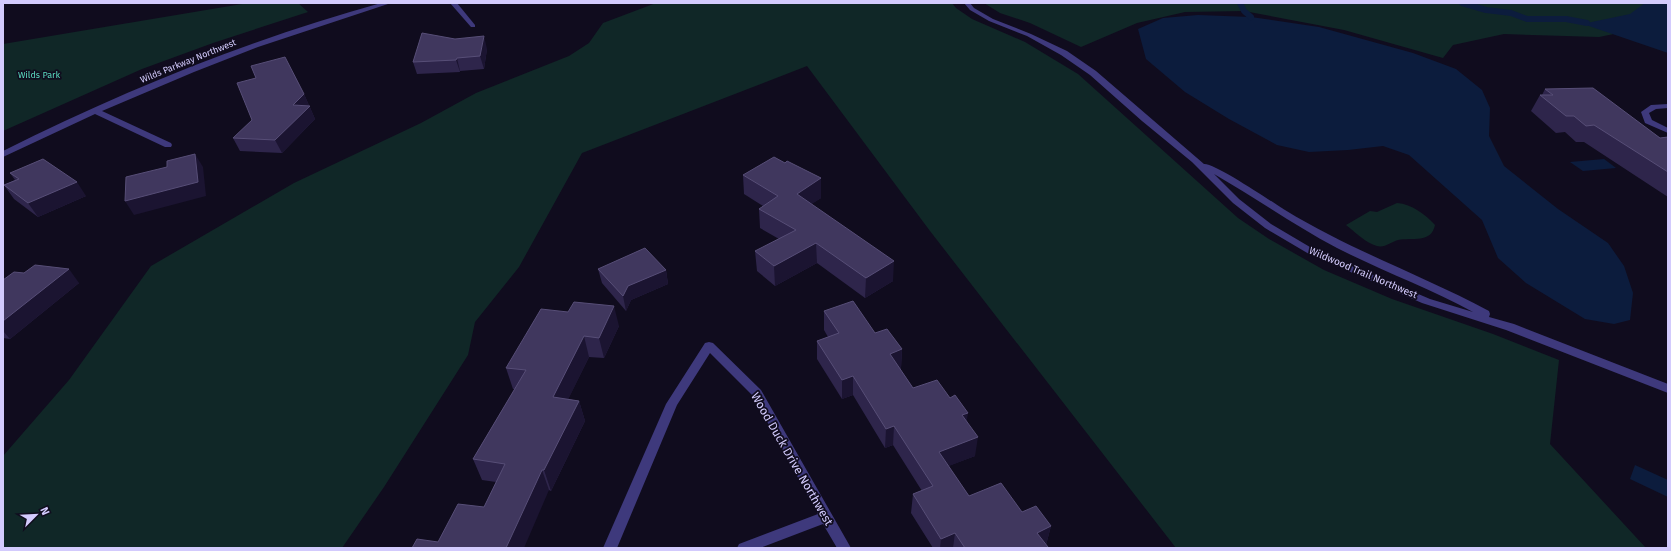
<svg xmlns="http://www.w3.org/2000/svg" width="1671" height="551" viewBox="0 0 1671 551" font-family="'Fira Sans',sans-serif">
	<style>
		.green { fill: #102727 }
		.water { fill: #0c1c3d }
		.lines { fill: none; stroke-linecap: round; stroke-linejoin: round }
		.stream { stroke: #0c1c3d; stroke-width: 6 }
		.street { fill: #3e397c; fill-rule: evenodd }
		.wall { fill: #2e254b }
		.shaded-wall { fill: #1b1431 }
		.building { fill: #40375e; stroke: #574e77 }
		.labels { text-anchor: middle; dominant-baseline: central; stroke-width: 3.5; stroke-linejoin: round; paint-order: stroke }
		.far-street-label { font-size: 9px; fill: #d3cbfd; stroke: #100c1e }
		.far-park-label { font-size: 9px; fill: #5adac0; stroke: #100c1e }
		.street-label { font-size: 10px; fill: #d3cbfd; stroke: #100c1e }
		.near-street-label { font-size: 12px; fill: #d3cbfd; stroke: #100c1e }
	</style>
	<rect width="100%" height="100%" fill="#100c1e"/>
	<!-- green -->
	<g class="green">
		<polygon points="248,3 298,3 308,12 213,43 142,69 3,131 3,44"/>
		<polygon points="656,3 952,3 956,8 972,19 1025,42 1078,74 1238,218 1269,239 1324,270 1392,299 1493,334 1559,360 1550,444 1646,548 1176,548 930,231 807,66 582,153 519,267 475,322 468,355 384,487 342,548 3,548 3,456 69,380 151,266 294,183 421,123 476,93 569,56 589,43 603,23"/>
		<polygon points="984,3 1668,3 1668,23 1599,37 1504,34 1453,45 1443,58 1344,30 1244,11 1185,12 1137,23 1081,47 1030,23 1000,13"/>
		<path d="M1397,203C1412,204 1426,215 1435,225C1431,244 1412,237 1398,240C1391,242 1385,248 1377,246C1366,243 1355,232 1346,225L1370,211L1377,212Z"/>
	</g>
	<!-- water -->
	<g class="water">
		<polygon points="1645,3 1668,3 1668,53 1586,25 1587,23 1630,14"/>
		<polygon points="1198,15 1251,17 1319,27 1413,53 1456,69 1482,90 1490,108 1489,136 1504,166 1558,209 1608,243 1624,266 1633,293 1630,320 1614,324 1585,319 1526,283 1498,258 1482,220 1409,155 1383,146 1348,150 1309,152 1277,145 1229,119 1185,92 1146,59 1138,29 1163,18"/>
		<polygon points="1604,159 1616,168 1583,171 1570,162"/>
		<polygon points="1635,465 1668,480 1668,497 1630,479"/>
	</g>
	<g class="lines">
		<!-- stream -->
		<g class="stream">
			<polyline points="1240,3 1244,11 1251,17"/>
			<polyline points="1462,3 1486,10 1511,13 1527,19 1566,19 1587,23"/>
		</g>
		<!-- street -->
		<g class="street">
			<path d="M381,3H391L258,47L194,72L102,111L171,143L172,145L171,147H165L95,114L3,157V151C124,90 251,39 381,3Z"/>
			<polygon points="450,3 457,3 475,25 475,27 471,27"/>
			<path d="M964,3H970L974,8L993,19L1031,34L1067,51L1096,71L1204,164C1215,163 1272,202 1285,210C1350,250 1422,275 1489,311L1490,314L1489,317L1514,324L1668,384V393L1506,330L1422,303L1309,254L1265,228L1233,203L1192,162L1142,121L1090,75L1061,55L1027,36L989,21L970,10ZM1214,174C1256,198 1295,226 1337,248C1382,271 1429,288 1473,312L1430,299L1315,250L1271,224L1239,199Z"/>
			<polygon points="1668,104 1668,108 1656,109 1649,113 1652,120 1668,128 1668,133 1645,123 1641,112 1651,105"/>
			<polygon points="709,342 713,343 761,390 851,548 837,548 823,524 760,548 737,548 739,544 818,514 753,396 710,353 677,405 617,548 603,548 666,404 705,343"/>
		</g>
	</g>
	<!-- wall -->
	<g class="wall">
		<polygon points="487,49 484,69 460,71 460,72 417,74 413,62"/>
		<polygon points="1545,89 1660,138 1668,137 1668,197 1584,142 1576,142 1565,132 1556,133 1531,111 1540,95 1542,95"/>
		<polygon points="304,94 315,119 282,153 240,151 233,138"/>
		<polygon points="10,173 86,196 38,217 14,199 4,185 15,180"/>
		<polygon points="743,175 821,198 811,204 893,281 865,298 817,263 775,286 757,271 755,251 779,239 760,228 759,209 763,206 744,194"/>
		<polygon points="598,269 666,270 668,284 631,300 626,311 602,283"/>
		<polygon points="24,273 79,283 10,339 3,338 3,280"/>
		<polygon points="824,311 875,333 902,349 901,368 900,369 913,388 967,421 975,456 948,466 969,496 1022,512 1051,526 1046,545 1048,548 933,548 911,513 913,494 922,491 893,445 885,448 853,395 842,399 817,359 817,341 828,337 824,330"/>
		<polygon points="568,312 619,326 604,358 589,357 568,399 579,401 585,421 551,491 549,490 438,542 484,507 496,482 482,480 473,459 515,389 513,389 506,368"/>
	</g>
	<!-- shaded-wall -->
	<g class="shaded-wall">
		<polygon points="484,36 487,49 484,69 480,56"/>
		<polygon points="457,58 460,71 460,72 456,60"/>
		<polygon points="304,94 315,119 282,153 275,140 293,105"/>
		<polygon points="195,154 203,167 206,196 134,215 125,201"/>
		<polygon points="821,178 821,198 797,214 797,194"/>
		<polygon points="77,182 86,196 38,217 28,203"/>
		<polygon points="816,243 817,263 775,286 774,266"/>
		<polygon points="894,261 893,281 865,298 866,278"/>
		<polygon points="69,269 79,283 10,339 3,331 3,321"/>
		<polygon points="666,270 668,284 631,300 626,311 623,296 628,286"/>
		<polygon points="614,306 619,326 604,358 599,338"/>
		<polygon points="584,336 589,357 559,418 553,397"/>
		<polygon points="902,349 901,368 889,373 890,354"/>
		<polygon points="853,376 853,395 842,399 842,380"/>
		<polygon points="579,401 585,421 551,491 544,470"/>
		<polygon points="968,413 965,432 962,415"/>
		<polygon points="894,426 893,445 885,448 886,429"/>
		<polygon points="978,437 975,456 936,471 939,452"/>
		<polygon points="542,470 549,490 524,548 506,548"/>
		<polygon points="1051,526 1046,545 1037,533"/>
		<polygon points="955,533 953,548 940,548 941,539"/>
	</g>
	<!-- building -->
	<g class="building">
		<polygon points="422,33 455,39 484,36 480,56 457,58 456,60 413,62"/>
		<polygon points="285,57 304,94 293,105 310,106 275,140 233,138 252,120 237,83 256,78 251,66"/>
		<polygon points="1593,88 1660,138 1668,137 1668,172 1594,125 1586,126 1574,116 1566,116 1540,95 1553,95 1545,89"/>
		<polygon points="195,154 198,182 125,201 126,177 167,167 167,161"/>
		<polygon points="774,157 785,163 787,161 821,178 797,194 894,261 866,278 816,243 774,266 755,251 796,230 759,209 778,196 743,175"/>
		<polygon points="43,159 77,182 28,203 4,185 19,179 10,173"/>
		<polygon points="645,248 666,270 628,286 623,296 598,269"/>
		<polygon points="35,265 69,269 3,321 3,280 14,272 24,273"/>
		<polygon points="853,301 875,333 887,329 902,349 890,354 913,388 937,380 950,398 955,395 968,413 962,415 978,437 939,452 969,496 1001,483 1022,512 1036,506 1051,526 1037,533 1048,547 1047,548 965,548 955,533 941,539 913,494 933,486 894,426 886,429 853,376 842,380 817,341 839,333 824,311"/>
		<polygon points="574,302 614,306 599,338 584,336 553,397 579,401 544,470 542,470 506,548 412,548 417,539 438,542 458,504 484,507 505,464 473,459 526,370 506,368 541,309 568,312"/>
	</g>
	<g class="labels">
		<!-- far-street labels -->
		<g class="far-street-label">
			<text transform="translate(188 61) rotate(-22)">Wilds Parkway Northwest</text>
		</g>
		<!-- far-park labels -->
		<g class="far-park-label">
			<text x="39" y="75">Wilds Park</text>
		</g>
		<!-- street labels -->
		<g class="street-label">
			<text transform="translate(1363 273) rotate(23)">Wildwood Trail Northwest</text>
		</g>
		<!-- near-street labels -->
		<g class="near-street-label">
			<text transform="translate(792 459) rotate(60)">Wood Duck Drive Northwest</text>
		</g>
	</g>
	<!-- border -->
	<rect width="1671" height="551" fill="none" stroke="#d3cbfd" stroke-width="8"/>
	<!-- north arrow -->
	<g transform="translate(36 515) rotate(66)" stroke="#100c1e" stroke-width="3" paint-order="stroke">
	<path d="M0-3L7 15L0 10L-7 15Z" fill="#d3cbfd"/>
	<text y="-6" font-size="11" font-weight="bold" text-anchor="middle" fill="#d3cbfd">N</text>
	</g>
</svg>
